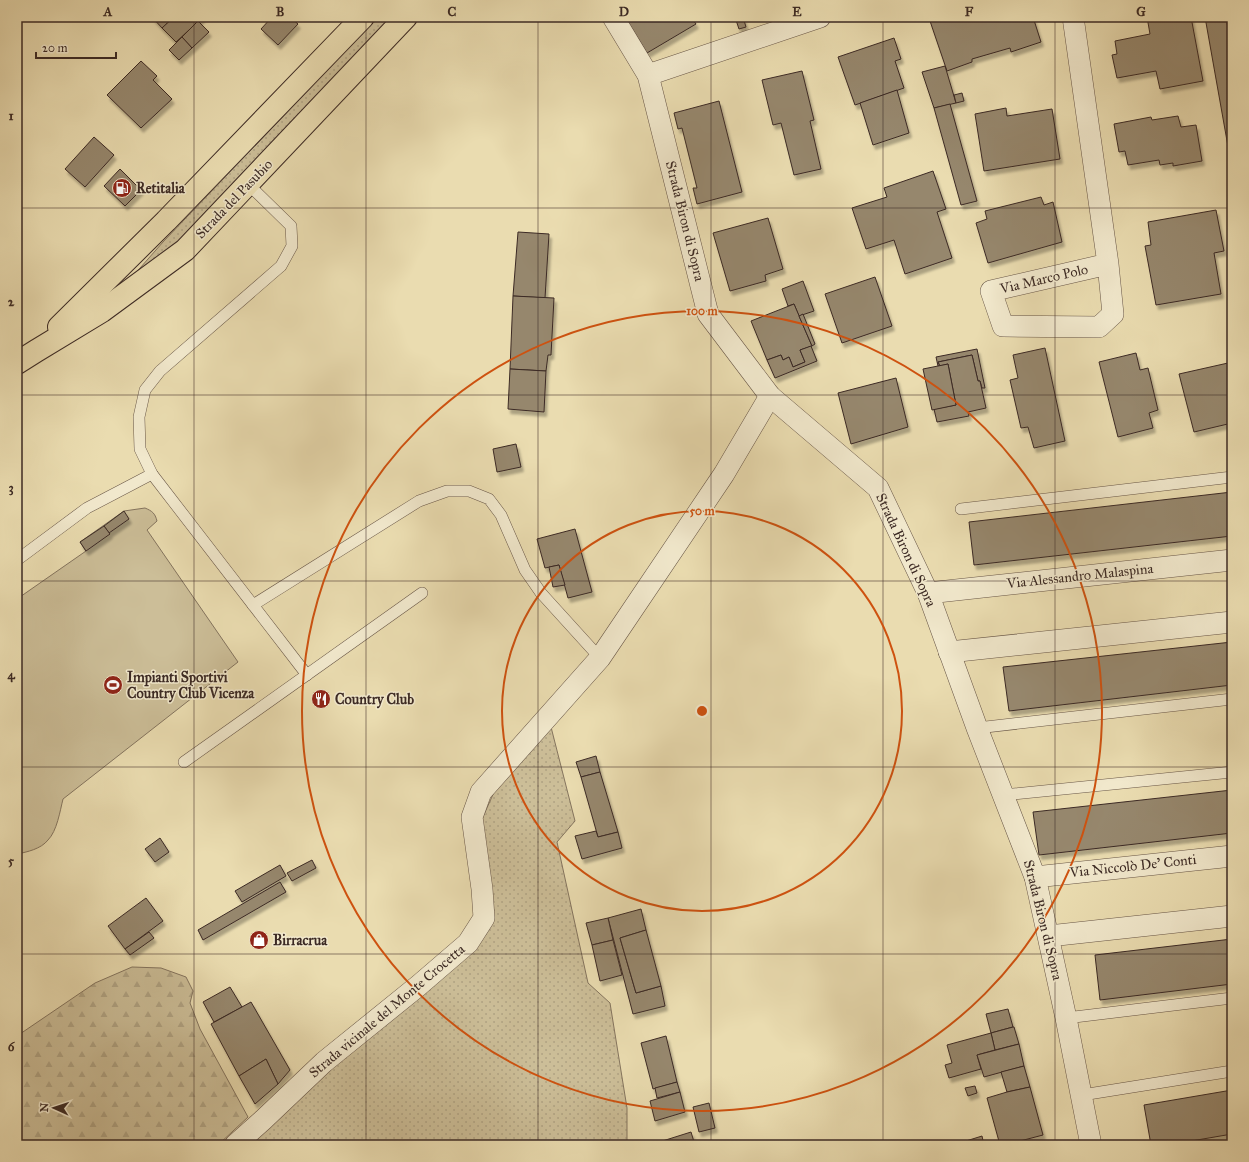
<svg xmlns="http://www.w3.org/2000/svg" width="1249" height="1162" viewBox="0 0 1249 1162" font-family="'IM FELL Great Primer',serif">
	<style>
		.grass { fill: url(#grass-dots); stroke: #84745e }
		.forest { fill: url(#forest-firs); stroke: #84745e }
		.pitch { fill: #ccbe98; stroke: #84745e }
		.building { fill: #96876d; stroke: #3c2a24; filter: url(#shadow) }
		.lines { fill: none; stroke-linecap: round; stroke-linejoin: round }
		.lane-casing { stroke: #685647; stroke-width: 12 }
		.street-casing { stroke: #685647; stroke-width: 22 }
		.primary-casing { stroke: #3c2a24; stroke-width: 24 }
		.lane { stroke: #f1e8cc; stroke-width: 11 }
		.street { stroke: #f1e8cc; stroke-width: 21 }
		.primary { stroke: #eadcb0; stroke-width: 22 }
		.grid { fill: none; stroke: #3c2a24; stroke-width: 1; stroke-opacity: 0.55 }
		.ring { fill: none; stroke: #ce5210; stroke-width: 2 }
		.labels { text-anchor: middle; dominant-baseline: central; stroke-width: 3; stroke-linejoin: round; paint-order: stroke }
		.poi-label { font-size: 14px; font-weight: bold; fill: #3c2a24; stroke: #f1e8cc; text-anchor: start }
		.street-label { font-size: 14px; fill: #3c2a24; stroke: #f1e8cc }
		.centre { fill: #ce5210; stroke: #f1e8cc; stroke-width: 2 }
		.ring-label { font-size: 12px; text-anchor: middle; font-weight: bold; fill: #ce5210; stroke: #f1e8cc; stroke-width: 3; stroke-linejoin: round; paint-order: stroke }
		.neatline { fill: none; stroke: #3c2a24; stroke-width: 1.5 }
		.grid-label { font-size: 13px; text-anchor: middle; font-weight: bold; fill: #3c2a24 }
	</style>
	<defs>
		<pattern id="grass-dots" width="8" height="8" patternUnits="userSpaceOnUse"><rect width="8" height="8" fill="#ccbe98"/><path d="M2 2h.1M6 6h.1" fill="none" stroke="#b0a383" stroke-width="1.8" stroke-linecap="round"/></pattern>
		<pattern id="forest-firs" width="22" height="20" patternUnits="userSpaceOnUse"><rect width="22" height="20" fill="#ccbe98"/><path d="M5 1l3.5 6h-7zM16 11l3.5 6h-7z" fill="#b0a383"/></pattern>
		<filter id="shadow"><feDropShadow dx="2.5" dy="4.5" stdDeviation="1" flood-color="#0004"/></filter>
	</defs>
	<rect width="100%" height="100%" fill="#eadcb0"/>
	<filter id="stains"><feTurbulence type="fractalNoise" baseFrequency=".005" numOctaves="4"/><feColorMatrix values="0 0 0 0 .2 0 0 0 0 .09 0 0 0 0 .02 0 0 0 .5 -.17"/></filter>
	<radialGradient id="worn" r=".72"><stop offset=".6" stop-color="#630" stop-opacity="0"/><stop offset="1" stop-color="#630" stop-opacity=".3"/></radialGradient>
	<!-- grass -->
	<g class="grass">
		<polygon points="378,17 393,17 169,252 118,293 163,242"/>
		<polygon points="551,727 575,821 557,842 588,983 610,1003 627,1108 627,1145 247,1145 491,921 482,819 495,790"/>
	</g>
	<!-- forest -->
	<polygon class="forest" points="132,967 161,968 186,977 193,991 190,1003 200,1029 248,1117 218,1145 17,1145 17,1036 95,983"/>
	<!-- pitch -->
	<path class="pitch" d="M145,508C152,511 155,513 157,521L147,530L238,662L63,799C60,811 57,831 48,840C41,849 27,852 17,854V805L20,797L19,774L17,775V599L86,551L80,542L124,511Z"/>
	<!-- building -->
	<g class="building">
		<polygon points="152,17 174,17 162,28"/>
		<polygon points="174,17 203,17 176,42 162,28"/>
		<polygon points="272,17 290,17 298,24 278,45 261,29"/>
		<polygon points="625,17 691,17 696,24 647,53"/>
		<polygon points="735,17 743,17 746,27 739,29"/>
		<polygon points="944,17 1033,17 1041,42 1011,52 1010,48 972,59 972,62 947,71 930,21"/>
		<polygon points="1147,17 1191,17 1203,81 1160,89 1156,71 1117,78 1112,55 1117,54 1115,41 1150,34"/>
		<polygon points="1205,17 1226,17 1232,50 1232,169"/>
		<polygon points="198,21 209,32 192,48 182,37"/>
		<polygon points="182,37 192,48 179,60 169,50"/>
		<polygon points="894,38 901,59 895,61 904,88 855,105 838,57"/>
		<polygon points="141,61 157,76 153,80 172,99 141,128 107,95"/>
		<polygon points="945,66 956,103 934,108 922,72"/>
		<polygon points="802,71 814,120 810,121 821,169 794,175 781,123 773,125 762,80"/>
		<polygon points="897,90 909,133 873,145 860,103"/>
		<polygon points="962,93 964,101 956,103 954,95"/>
		<polygon points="719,101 742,192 697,204 693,188 697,188 682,128 678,129 674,113"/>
		<polygon points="950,104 977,201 961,205 934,108"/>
		<polygon points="1006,108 1007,116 1052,109 1060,159 984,171 975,114"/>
		<polygon points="1178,116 1181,127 1196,125 1202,161 1173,166 1173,163 1160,165 1159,160 1128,165 1125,151 1119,152 1114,124 1151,117 1152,120"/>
		<polygon points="94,137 114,155 85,187 65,169"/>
		<polygon points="120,169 141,190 125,206 104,186"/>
		<polygon points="933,171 946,209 937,212 952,258 905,274 894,240 866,249 852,208 887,197 884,188"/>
		<polygon points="1041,197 1044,205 1053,202 1062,242 988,263 976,223 987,219 985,211"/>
		<polygon points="1216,210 1224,251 1214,253 1221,294 1156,305 1145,246 1151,245 1148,222"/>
		<polygon points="768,218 783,269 765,275 766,281 730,291 713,233"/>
		<polygon points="518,232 549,234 545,298 513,296"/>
		<polygon points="875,277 892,326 842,343 825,294"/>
		<polygon points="803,281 814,311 799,316 794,304 788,306 782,289"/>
		<polygon points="513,296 554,298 551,355 548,355 546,371 510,369"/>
		<polygon points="794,304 812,346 800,350 805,362 793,367 789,357 783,360 781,355 767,360 751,321"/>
		<polygon points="803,314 815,344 812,346 799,316"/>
		<polygon points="811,346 817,361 775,378 767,360 781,355 783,360 789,357 793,367 805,362 800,350"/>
		<polygon points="1045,348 1065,441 1034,448 1028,427 1021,428 1010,380 1018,378 1013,355"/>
		<polygon points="977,349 985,388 982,388 980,381 978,381 972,355 938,362 940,366 938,366 936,357"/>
		<polygon points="1136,353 1140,370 1148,368 1158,410 1149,413 1153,428 1118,437 1099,362"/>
		<polygon points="972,355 978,381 980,381 986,408 968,412 969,416 937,422 934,409 956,405 948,364 940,366 938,362"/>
		<polygon points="1228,363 1232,377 1232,423 1194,432 1179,374"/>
		<polygon points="948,364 956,405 932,410 923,369"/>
		<polygon points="510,369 546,371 544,412 508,409"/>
		<polygon points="896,378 908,427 851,444 838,393"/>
		<polygon points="516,444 521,467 497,472 493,449"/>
		<polygon points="1232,492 1232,536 974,565 969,522"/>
		<polygon points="124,511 129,519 109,533 104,526"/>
		<polygon points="104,526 110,534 86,551 80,542"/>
		<polygon points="575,529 592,592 568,598 559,565 545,568 537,539"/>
		<polygon points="559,565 565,585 553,587 549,567"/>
		<polygon points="1232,642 1232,685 1009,711 1003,667"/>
		<polygon points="596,756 600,772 581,777 576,762"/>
		<polygon points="600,772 618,832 598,837 581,777"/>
		<polygon points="1232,790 1232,833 1039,855 1033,812"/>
		<polygon points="596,831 598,837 618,832 622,848 582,859 575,836"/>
		<polygon points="160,838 169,852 155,862 145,849"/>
		<polygon points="312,860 316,868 292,881 287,873"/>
		<polygon points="280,865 286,876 242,902 235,891"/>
		<polygon points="280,882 286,892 203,940 198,930"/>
		<polygon points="146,898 163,921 125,949 108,926"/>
		<polygon points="641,909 646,930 620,938 636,993 661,986 665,1006 633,1014 608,918"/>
		<polygon points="608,918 613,940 592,945 586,923"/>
		<polygon points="646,930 661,986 636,993 620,938"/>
		<polygon points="149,932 154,938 130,955 125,949"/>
		<polygon points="1232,939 1232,984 1100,1000 1095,955"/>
		<polygon points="613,940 622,975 600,981 592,945"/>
		<polygon points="230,987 242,1007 214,1022 203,1002"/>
		<polygon points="251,1002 290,1070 278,1084 266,1059 239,1076 211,1024"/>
		<polygon points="1008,1009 1013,1027 991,1033 986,1014"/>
		<polygon points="1013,1027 1014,1027 1019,1044 995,1050 991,1033"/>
		<polygon points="991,1033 995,1050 977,1055 981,1069 949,1078 945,1065 952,1063 947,1045"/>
		<polygon points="666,1036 677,1082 653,1089 641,1043"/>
		<polygon points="1019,1044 1024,1066 984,1077 977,1055"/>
		<polygon points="266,1059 278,1084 255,1104 239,1076"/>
		<polygon points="1024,1066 1030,1087 1007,1092 1001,1072"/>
		<polygon points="677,1082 680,1092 657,1098 655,1088"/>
		<polygon points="975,1086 977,1093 968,1096 965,1088"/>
		<polygon points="1030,1087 1043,1135 1005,1145 1000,1145 987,1098 1007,1092"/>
		<polygon points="1232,1090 1232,1134 1168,1145 1151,1145 1144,1105"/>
		<polygon points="680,1092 685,1112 655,1121 650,1101"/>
		<polygon points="709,1103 715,1128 699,1132 693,1107"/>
		<polygon points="691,1132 695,1145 653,1145 653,1144"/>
		<polygon points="982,1136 984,1145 967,1145 966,1141"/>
	</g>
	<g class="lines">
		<defs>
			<g id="lane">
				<polyline points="248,184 291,226 292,246 281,266 160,371 145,390 139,417 140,449 152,474 307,675"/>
				<polyline points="961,509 1232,477"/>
				<polyline points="17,560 87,508 152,474"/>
				<polyline points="253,605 419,501 447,491 469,491 489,499 501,515 525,570 541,593 600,658"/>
				<polyline points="977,728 1232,699"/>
				<polyline points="184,762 422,593"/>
				<polyline points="1003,795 1232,772"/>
				<polyline points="1066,1018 1232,998"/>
				<polyline points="1082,1095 1232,1071"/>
			</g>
			<g id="street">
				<polyline points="613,17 648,75 708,314 770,396 878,488 928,593 977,728 1035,877 1066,1018 1091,1145"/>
				<polyline points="1073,17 1108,264 1113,314 1099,327 1003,326 991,291 1108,264"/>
				<polyline points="648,75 820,17"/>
				<polyline points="928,593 1232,560"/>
				<polyline points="949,652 1232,622"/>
				<polyline points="1035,877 1232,856"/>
				<polyline points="1049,936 1232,916"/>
				<polyline points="235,1145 263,1120 324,1062 418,986 468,943 484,918 482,889 472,817 481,792 600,658 724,474 770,396"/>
			</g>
			<g id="primary">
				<polyline points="59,327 166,221 363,17"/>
				<polyline points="17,363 36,351 102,311 185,250 406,17"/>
			</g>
		</defs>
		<!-- lane casing -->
		<use href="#lane" class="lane-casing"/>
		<!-- street casing -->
		<use href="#street" class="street-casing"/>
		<!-- primary casing -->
		<use href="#primary" class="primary-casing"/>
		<!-- lane -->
		<use href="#lane" class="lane"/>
		<!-- street -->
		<use href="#street" class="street"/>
		<!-- primary -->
		<use href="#primary" class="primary"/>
	</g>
	<!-- grid -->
	<path class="grid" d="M194,17V1145M366,17V1145M538,17V1145M711,17V1145M883,17V1145M1055,17V1145M17,208H1232M17,395H1232M17,581H1232M17,767H1232M17,954H1232"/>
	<!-- distance rings -->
	<g class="ring">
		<circle cx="702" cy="711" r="200"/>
		<circle cx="702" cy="711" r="400"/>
	</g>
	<!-- icons -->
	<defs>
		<symbol id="fuel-disc" viewBox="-11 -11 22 22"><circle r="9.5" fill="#8f2418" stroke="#f1e8cc"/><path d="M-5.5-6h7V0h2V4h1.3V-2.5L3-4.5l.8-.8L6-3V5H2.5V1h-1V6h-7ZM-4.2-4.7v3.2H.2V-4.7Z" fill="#fff"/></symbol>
		<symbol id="stadium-disc" viewBox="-11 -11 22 22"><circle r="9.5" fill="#8f2418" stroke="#f1e8cc"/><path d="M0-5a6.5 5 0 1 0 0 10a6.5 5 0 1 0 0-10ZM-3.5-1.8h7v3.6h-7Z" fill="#fff"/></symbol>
		<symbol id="restaurant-disc" viewBox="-11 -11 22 22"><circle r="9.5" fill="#8f2418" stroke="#f1e8cc"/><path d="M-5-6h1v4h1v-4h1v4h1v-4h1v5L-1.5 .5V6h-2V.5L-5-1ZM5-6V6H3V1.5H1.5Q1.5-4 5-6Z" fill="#fff"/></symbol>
		<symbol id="shop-disc" viewBox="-11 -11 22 22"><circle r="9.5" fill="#8f2418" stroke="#f1e8cc"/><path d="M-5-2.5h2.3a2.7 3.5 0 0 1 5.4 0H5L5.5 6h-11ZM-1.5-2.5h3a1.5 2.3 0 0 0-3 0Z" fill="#fff"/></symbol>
	</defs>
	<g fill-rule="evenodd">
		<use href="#fuel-disc" x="111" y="177" width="22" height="22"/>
		<use href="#stadium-disc" x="102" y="674" width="22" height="22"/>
		<use href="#restaurant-disc" x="310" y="688" width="22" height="22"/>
		<use href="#shop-disc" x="248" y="929" width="22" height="22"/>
	</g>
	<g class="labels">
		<!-- poi labels -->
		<g class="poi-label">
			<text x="136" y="188">Retitalia</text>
			<text x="127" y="677">Impianti Sportivi<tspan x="127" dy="16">Country Club Vicenza</tspan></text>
			<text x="335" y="699">Country Club</text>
			<text x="273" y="940">Birracrua</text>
		</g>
		<!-- street labels -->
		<g class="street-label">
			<text transform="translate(234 199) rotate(-46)">Strada del Pasubio</text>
			<text transform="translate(685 221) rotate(76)">Strada Biron di Sopra</text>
			<text transform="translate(1044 279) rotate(-13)">Via Marco Polo</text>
			<text transform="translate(906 550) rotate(65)">Strada Biron di Sopra</text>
			<text transform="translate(1080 576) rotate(-6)">Via Alessandro Malaspina</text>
			<text transform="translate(1133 866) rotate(-6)">Via Niccolò De' Conti</text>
			<text transform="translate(1043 920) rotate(76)">Strada Biron di Sopra</text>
			<text transform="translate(387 1011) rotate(-40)">Strada vicinale del Monte Crocetta</text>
		</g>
	</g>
	<circle cx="702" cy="711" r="6" class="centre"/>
	<g class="ring-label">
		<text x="702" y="315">100 m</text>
		<text x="702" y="515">50 m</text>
	</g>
	<!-- margin -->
	<rect width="1249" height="1162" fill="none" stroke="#eadcb0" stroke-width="44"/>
	<!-- north arrow -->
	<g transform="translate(54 1108) rotate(273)" stroke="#f1e8cc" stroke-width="3" paint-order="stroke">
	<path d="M0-3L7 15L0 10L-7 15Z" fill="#3c2a24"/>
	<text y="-6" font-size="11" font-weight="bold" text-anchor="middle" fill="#3c2a24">N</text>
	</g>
	<!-- scale -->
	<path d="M36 52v6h80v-6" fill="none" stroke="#3c2a24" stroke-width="2"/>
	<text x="42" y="52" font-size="12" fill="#3c2a24" stroke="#f1e8cc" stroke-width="3" paint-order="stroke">20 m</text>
	<rect x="22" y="22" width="1205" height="1118" class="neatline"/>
	<g class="grid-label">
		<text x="108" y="16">A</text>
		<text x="280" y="16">B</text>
		<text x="452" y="16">C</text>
		<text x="624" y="16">D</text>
		<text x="797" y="16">E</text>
		<text x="969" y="16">F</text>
		<text x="1141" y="16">G</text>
		<text x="11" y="120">1</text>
		<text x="11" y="306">2</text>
		<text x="11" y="492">3</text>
		<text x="11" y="679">4</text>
		<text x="11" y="865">5</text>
		<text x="11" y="1051">6</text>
	</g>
	<rect width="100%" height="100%" filter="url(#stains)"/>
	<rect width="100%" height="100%" fill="url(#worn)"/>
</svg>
